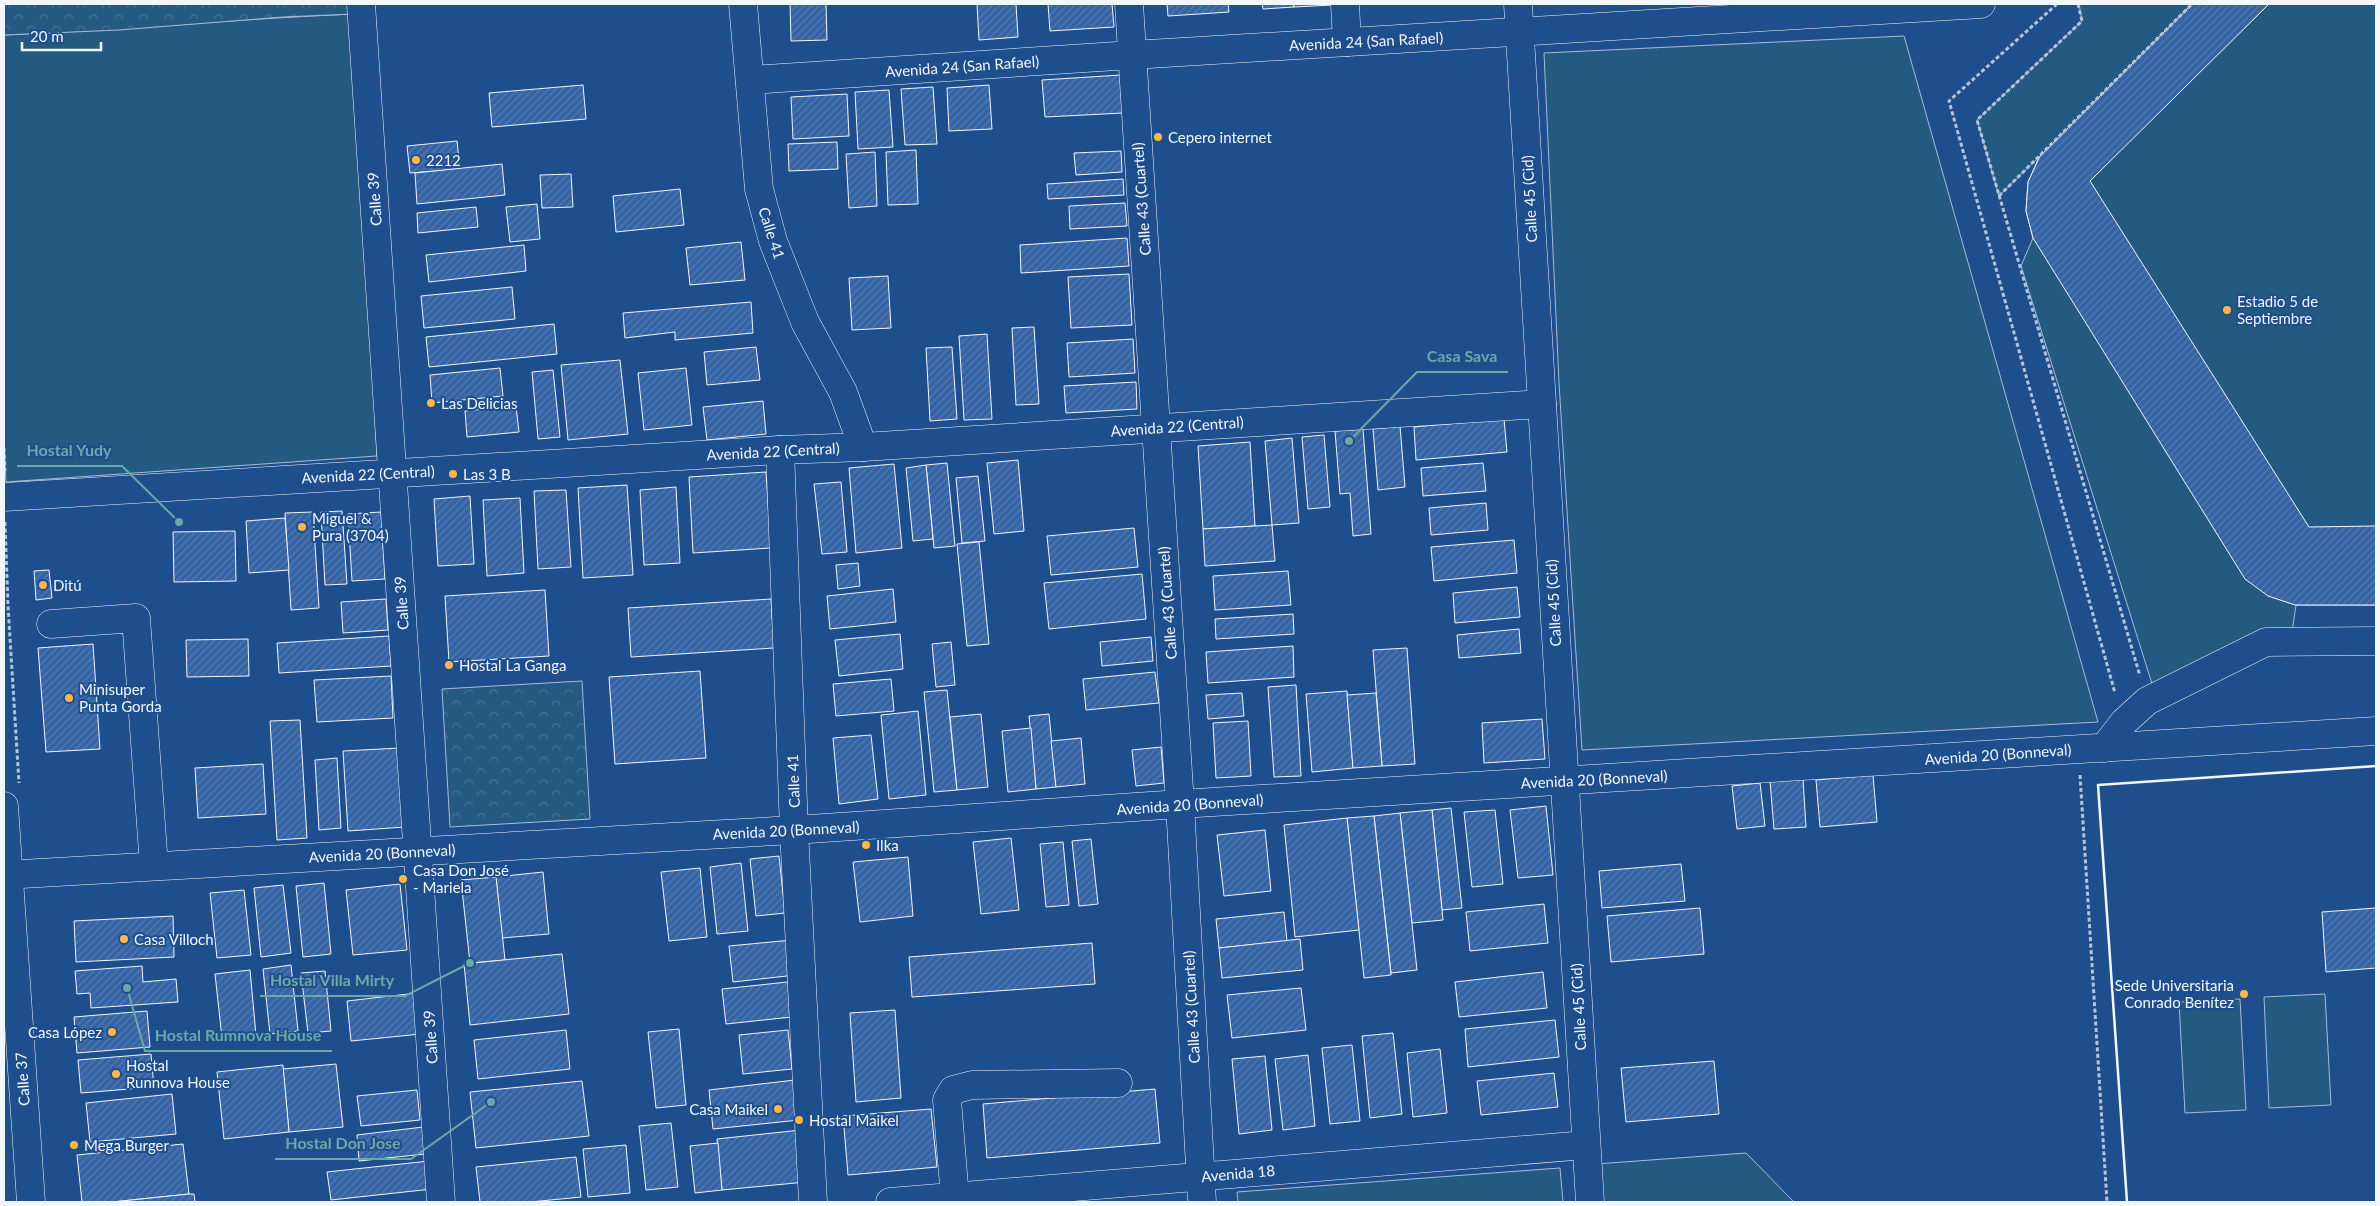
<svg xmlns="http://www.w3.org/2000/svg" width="2380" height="1206" viewBox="0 0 2380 1206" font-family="Lato,sans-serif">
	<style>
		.grass { fill: #245a82; stroke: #a8bbd7 }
		.park { fill: url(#park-crowns); stroke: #a8bbd7 }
		.building { fill: url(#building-hatch); stroke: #f2f6ff }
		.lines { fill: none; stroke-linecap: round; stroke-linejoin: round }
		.minor-casing { stroke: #f2f6ff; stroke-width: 29 }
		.major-casing { stroke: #f2f6ff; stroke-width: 29 }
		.path { stroke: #b3c4dc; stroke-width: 3; stroke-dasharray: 4 2.5; stroke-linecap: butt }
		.minor { stroke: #1f4e8c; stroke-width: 28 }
		.major { stroke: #1f4e8c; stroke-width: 28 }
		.wall { stroke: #f2f6ff; stroke-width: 2.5 }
		.poi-dot { fill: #ffb74d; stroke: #1f4e8c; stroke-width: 2 }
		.labels { text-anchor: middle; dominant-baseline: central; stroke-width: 4; stroke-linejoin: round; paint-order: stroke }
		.street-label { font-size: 15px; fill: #f2f6ff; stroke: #1f4e8c }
		.poi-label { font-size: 15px; fill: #f2f6ff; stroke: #1f4e8c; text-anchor: start }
		.leader { fill: none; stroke: #6aa9a8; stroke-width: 2 }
		.callout-dot { fill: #6aa9a8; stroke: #1f4e8c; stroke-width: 2 }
		.callout-label { font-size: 16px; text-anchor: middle; font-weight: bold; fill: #6aa9a8; stroke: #1f4e8c; stroke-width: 4; stroke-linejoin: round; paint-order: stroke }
	</style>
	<defs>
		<pattern id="park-crowns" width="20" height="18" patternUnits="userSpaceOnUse" patternTransform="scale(1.25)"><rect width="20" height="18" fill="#245a82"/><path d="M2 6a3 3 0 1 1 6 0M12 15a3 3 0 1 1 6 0" fill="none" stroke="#447295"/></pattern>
		<pattern id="building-hatch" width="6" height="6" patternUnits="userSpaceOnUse" patternTransform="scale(1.25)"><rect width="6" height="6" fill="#3563a3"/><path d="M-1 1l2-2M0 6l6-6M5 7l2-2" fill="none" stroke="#537ab1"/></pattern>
	</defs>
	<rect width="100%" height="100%" fill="#1f4e8c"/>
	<!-- grass -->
	<g class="grass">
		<polygon points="2079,4 2376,4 2376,605 2296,605 2292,632 2153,687 2021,266 2033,238 2026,211 2028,182 2039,157 1999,196 1977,120 2082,21"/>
		<path d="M354,14L377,456L6,482L4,441V35C121,30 237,19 354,14Z"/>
		<polygon points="1904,36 2098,722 1582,750 1559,383 1544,53"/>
		<polygon points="2325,994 2331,1105 2269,1108 2264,997"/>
		<polygon points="2240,999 2246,1110 2185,1113 2179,1002"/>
		<polygon points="1746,1153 1794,1202 1598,1202 1596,1164"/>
		<polygon points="1560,1168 1563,1202 1238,1202 1237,1192"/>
	</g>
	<!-- park -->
	<g class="park">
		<polygon points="4,4 372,4 354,14 283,17 119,30 4,35"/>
		<polygon points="582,681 590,819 450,827 442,689"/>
	</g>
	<!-- building -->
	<g class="building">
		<polygon points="790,4 826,4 827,40 791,41"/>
		<polygon points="977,4 1016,4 1018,37 979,40"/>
		<polygon points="1048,4 1112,4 1114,27 1050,31"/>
		<polygon points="1167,4 1228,4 1229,12 1168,16"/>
		<polygon points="1262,4 1294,4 1294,7 1263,9"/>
		<polygon points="1294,4 1332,4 1333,5 1294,7"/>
		<polygon points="2192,4 2269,4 2090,181 2309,527 2376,526 2376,605 2295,605 2268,596 2245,579 2033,238 2026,211 2028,182 2040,156"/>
		<polygon points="1121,75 1123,113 1045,117 1042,80"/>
		<polygon points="583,85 586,119 492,127 489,93"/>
		<polygon points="989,85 992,129 949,131 947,88"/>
		<polygon points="933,87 937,144 905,145 901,89"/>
		<polygon points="889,90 893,147 858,149 855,92"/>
		<polygon points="847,94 849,136 793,139 791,97"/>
		<polygon points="457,141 460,169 410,173 407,146"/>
		<polygon points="837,142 838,169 789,171 788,144"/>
		<polygon points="916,150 918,204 888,205 886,152"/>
		<polygon points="1121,151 1122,172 1076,175 1074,153"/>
		<polygon points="875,152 877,206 849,208 846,154"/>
		<polygon points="502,164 505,195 417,204 415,173"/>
		<polygon points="571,174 573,207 542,208 540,175"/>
		<polygon points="1123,179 1124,195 1048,199 1047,184"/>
		<polygon points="680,189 684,225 616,232 613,196"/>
		<polygon points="1125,203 1127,226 1070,229 1069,206"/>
		<polygon points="537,204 540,239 510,242 506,207"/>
		<polygon points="476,207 478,227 418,233 417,213"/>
		<polygon points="1127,238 1129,266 1021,273 1020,245"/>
		<polygon points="741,242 745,280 690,285 686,248"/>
		<polygon points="524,245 526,271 429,282 426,255"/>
		<polygon points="1129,274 1132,325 1071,328 1068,277"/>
		<polygon points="888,276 891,328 852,330 849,278"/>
		<polygon points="512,287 515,319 424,328 421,296"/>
		<polygon points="751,302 753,333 675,340 675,332 625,338 623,313"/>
		<polygon points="554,324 557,354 429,367 426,337"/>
		<polygon points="1034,327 1039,404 1016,405 1012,328"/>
		<polygon points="987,334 992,419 964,420 959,336"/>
		<polygon points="1133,339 1135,373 1069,377 1067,343"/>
		<polygon points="756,347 760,380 707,385 704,352"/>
		<polygon points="952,347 957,419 930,421 926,348"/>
		<polygon points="620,360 628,434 568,440 561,365"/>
		<polygon points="500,368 503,396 432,403 430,375"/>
		<polygon points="686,368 692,425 644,430 638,373"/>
		<polygon points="553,370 560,437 538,439 532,372"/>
		<polygon points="1136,382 1137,409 1066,413 1064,386"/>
		<polygon points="763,401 766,434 707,440 703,407"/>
		<polygon points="516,406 519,432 467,437 465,411"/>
		<polygon points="1504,419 1507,452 1416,460 1414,427"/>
		<polygon points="1400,426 1405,487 1378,490 1373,429"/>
		<polygon points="1363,429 1371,534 1353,536 1350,493 1340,494 1335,431"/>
		<polygon points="1324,435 1330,507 1308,509 1302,437"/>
		<polygon points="1292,438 1299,523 1272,525 1265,441"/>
		<polygon points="1250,442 1255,526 1203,529 1198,446"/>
		<polygon points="1018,460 1024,531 994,534 987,463"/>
		<polygon points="947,463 955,546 934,548 926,465"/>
		<polygon points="1483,463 1486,491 1423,496 1421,468"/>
		<polygon points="894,464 902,548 856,553 849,468"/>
		<polygon points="926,465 933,539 913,541 906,468"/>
		<polygon points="766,472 771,548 693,553 689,477"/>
		<polygon points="978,476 985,541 962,543 956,478"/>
		<polygon points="841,482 847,552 822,554 814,484"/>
		<polygon points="627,485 633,575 583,578 578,488"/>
		<polygon points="676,487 680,563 644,565 640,490"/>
		<polygon points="566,490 571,567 538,569 534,491"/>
		<polygon points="470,496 474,564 438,566 434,499"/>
		<polygon points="520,498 524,573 487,576 483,500"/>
		<polygon points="1486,503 1488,530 1431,535 1429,508"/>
		<polygon points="342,511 347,584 325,585 321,512"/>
		<polygon points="313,512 319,608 291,610 285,513"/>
		<polygon points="381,512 385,579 352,581 348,514"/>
		<polygon points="285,518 289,570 249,573 246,521"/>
		<polygon points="1272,525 1275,561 1205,566 1203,529"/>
		<polygon points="1134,528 1138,567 1051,575 1047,536"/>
		<polygon points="235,531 236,581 174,582 173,532"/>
		<polygon points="1514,540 1517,573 1434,581 1431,547"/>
		<polygon points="979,542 989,644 967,646 957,544"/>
		<polygon points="858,563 860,586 838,589 836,565"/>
		<polygon points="49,570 52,598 36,600 34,571"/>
		<polygon points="1288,571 1291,605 1215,610 1213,576"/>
		<polygon points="1142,574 1146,619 1049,629 1044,583"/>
		<polygon points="1517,587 1520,617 1455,623 1453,593"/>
		<polygon points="893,589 896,622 830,629 827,596"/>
		<polygon points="545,590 549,656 449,662 445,596"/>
		<polygon points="386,599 388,630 343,633 341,602"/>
		<polygon points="771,599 774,648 631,657 628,608"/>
		<polygon points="1293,614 1294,634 1216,639 1215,619"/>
		<polygon points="1519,629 1521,653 1459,658 1457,635"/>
		<polygon points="900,634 903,669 839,676 835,640"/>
		<polygon points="389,636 391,666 279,673 277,643"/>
		<polygon points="1151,637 1153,661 1102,666 1100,642"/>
		<polygon points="248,639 249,676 187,677 186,640"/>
		<polygon points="951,642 955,685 936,687 932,644"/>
		<polygon points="93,644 100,749 46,752 38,648"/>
		<polygon points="1293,646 1294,677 1208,683 1206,652"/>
		<polygon points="1407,648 1415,764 1382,766 1373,650"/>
		<polygon points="700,671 706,758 615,764 609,677"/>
		<polygon points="1155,672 1159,703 1086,710 1083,679"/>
		<polygon points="391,676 393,718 317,722 314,680"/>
		<polygon points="891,679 894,711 836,716 833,684"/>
		<polygon points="1296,685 1301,776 1274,777 1268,687"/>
		<polygon points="947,690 957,790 934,792 924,692"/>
		<polygon points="1347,691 1353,768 1312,772 1306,694"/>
		<polygon points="1242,693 1244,716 1208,719 1206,695"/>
		<polygon points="1376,693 1382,766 1353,768 1347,695"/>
		<polygon points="918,711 926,795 889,799 881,715"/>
		<polygon points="981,714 988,787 957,790 950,717"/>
		<polygon points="1049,714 1056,787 1036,789 1029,716"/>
		<polygon points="1542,719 1545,759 1484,763 1482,723"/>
		<polygon points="300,720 307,838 277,840 270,721"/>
		<polygon points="1248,721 1251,776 1216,778 1213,723"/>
		<polygon points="1031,728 1036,789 1008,792 1002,731"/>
		<polygon points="871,735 878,799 839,804 833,738"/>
		<polygon points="1081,738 1085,784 1056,787 1051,741"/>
		<polygon points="1161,747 1164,783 1136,786 1132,750"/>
		<polygon points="400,748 405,827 348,831 343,751"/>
		<polygon points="337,758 341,828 319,830 315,760"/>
		<polygon points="263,764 266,814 198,818 195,768"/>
		<polygon points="1873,775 1877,822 1820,827 1816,780"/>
		<polygon points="1803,779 1806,827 1774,829 1770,781"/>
		<polygon points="1760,783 1765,826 1737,829 1732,786"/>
		<polygon points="1546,806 1553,875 1518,878 1510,810"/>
		<polygon points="1451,808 1462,908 1442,910 1432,810"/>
		<polygon points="1432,810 1443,920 1412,923 1400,813"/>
		<polygon points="1495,810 1503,884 1472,887 1464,812"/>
		<polygon points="1400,813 1417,970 1391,973 1374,816"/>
		<polygon points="1374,816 1391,975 1364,978 1347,818"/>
		<polygon points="1347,818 1359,930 1295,937 1284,825"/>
		<polygon points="1265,830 1271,891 1224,896 1217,835"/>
		<polygon points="1011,838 1019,910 981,914 973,842"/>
		<polygon points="1091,839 1098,904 1079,906 1072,841"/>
		<polygon points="1063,842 1069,905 1046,907 1040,844"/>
		<polygon points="779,856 785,913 756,916 750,859"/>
		<polygon points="908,857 913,916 860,922 853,862"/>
		<polygon points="741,863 748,931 717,934 710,867"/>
		<polygon points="1681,864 1685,901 1602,908 1599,871"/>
		<polygon points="700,868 707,937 669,941 661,872"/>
		<polygon points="543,872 549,934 502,938 496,877"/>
		<polygon points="496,877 505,960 470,963 461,880"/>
		<polygon points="324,883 331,954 303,957 296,886"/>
		<polygon points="400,884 407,950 353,955 346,890"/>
		<polygon points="283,885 291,953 261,957 254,888"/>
		<polygon points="244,890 251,955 217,958 210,893"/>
		<polygon points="1544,904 1548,943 1470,951 1466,912"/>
		<polygon points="1700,908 1704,954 1611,962 1607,916"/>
		<polygon points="2376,908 2376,968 2326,972 2322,912"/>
		<polygon points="1284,912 1287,941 1219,948 1216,919"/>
		<polygon points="173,916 174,957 76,962 74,921"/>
		<polygon points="1300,939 1303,970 1222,978 1219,948"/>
		<polygon points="792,940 796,975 733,982 729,946"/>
		<polygon points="1092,943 1095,984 912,997 909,957"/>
		<polygon points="562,954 569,1014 470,1025 464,964"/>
		<polygon points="291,965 298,1031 270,1034 263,969"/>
		<polygon points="142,966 143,982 176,979 178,1002 91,1008 90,993 77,994 75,971"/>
		<polygon points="250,970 256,1035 222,1038 215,974"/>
		<polygon points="325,971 331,1031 308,1033 301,973"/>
		<polygon points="1543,972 1547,1008 1459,1017 1455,982"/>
		<polygon points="797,981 801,1016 726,1024 722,989"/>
		<polygon points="1301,988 1306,1030 1232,1038 1227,995"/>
		<polygon points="417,993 421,1034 351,1041 347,1001"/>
		<polygon points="895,1010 901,1098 856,1102 850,1013"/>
		<polygon points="147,1011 150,1047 77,1053 74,1017"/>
		<polygon points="1555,1020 1559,1057 1468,1067 1465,1029"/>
		<polygon points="679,1029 686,1105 656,1108 648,1032"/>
		<polygon points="566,1030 570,1069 478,1079 474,1040"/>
		<polygon points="788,1030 792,1069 743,1074 739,1035"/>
		<polygon points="1393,1033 1402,1114 1370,1118 1362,1036"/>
		<polygon points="1352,1045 1360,1121 1330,1124 1322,1048"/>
		<polygon points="1440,1049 1447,1113 1413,1117 1407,1053"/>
		<polygon points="151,1054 154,1087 81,1093 78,1060"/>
		<polygon points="1308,1055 1315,1126 1283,1130 1275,1059"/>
		<polygon points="1265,1056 1272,1130 1239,1134 1232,1059"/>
		<polygon points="1714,1061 1719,1114 1626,1122 1621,1068"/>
		<polygon points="336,1064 343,1127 289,1132 283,1069"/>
		<polygon points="283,1065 289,1132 224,1139 217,1072"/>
		<polygon points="1554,1073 1558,1107 1481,1115 1477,1081"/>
		<polygon points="795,1080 799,1120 713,1129 709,1090"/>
		<polygon points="582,1081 589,1136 476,1148 470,1092"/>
		<polygon points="1155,1089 1160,1143 987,1158 983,1104"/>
		<polygon points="417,1090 420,1120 361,1126 357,1096"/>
		<polygon points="172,1094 176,1134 90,1142 86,1103"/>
		<polygon points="931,1109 937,1167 848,1175 843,1116"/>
		<polygon points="671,1123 678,1187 646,1190 639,1126"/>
		<polygon points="423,1127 425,1154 359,1161 357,1135"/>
		<polygon points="801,1130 806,1182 722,1190 717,1139"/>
		<polygon points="718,1143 722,1190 695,1193 690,1146"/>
		<polygon points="183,1144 189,1194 112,1202 82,1202 77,1155"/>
		<polygon points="626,1145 630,1193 588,1197 583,1149"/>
		<polygon points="576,1157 581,1197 530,1202 480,1202 476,1167"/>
		<polygon points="429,1161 432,1189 331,1200 327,1172"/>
		<polygon points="189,1194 194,1194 195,1202 112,1202"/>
	</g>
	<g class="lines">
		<defs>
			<g id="minor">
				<polyline points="361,4 441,1202"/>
				<polyline points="743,4 759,189 773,241 805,322 843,392 863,447"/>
				<polyline points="1129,4 1180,804 1202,1202"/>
				<polyline points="1345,4 1347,42"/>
				<polyline points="1518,4 1590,1202"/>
				<polyline points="750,80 1132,55 1981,4"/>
				<polyline points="780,450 794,830 813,1202"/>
				<polyline points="4,497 780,450 863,447 1542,404"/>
				<polyline points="51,624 136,618 154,866"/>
				<polyline points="2104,748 2124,722 2147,701 2266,642 2376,641"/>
				<polyline points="4,875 794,830 1180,804 2376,731"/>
				<polyline points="955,1198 947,1100 953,1090 972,1085 1118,1083"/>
				<polyline points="890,1202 1586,1145"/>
			</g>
			<polyline id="major" points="4,806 31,1202"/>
		</defs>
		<!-- minor casing -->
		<use href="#minor" class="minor-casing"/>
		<!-- major casing -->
		<use href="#major" class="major-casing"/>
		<!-- path -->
		<g class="path">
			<polyline points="2057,4 1949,101 2115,693"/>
			<polyline points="2078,4 2082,21 1977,120 2140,676"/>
			<polyline points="1999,196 2192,4"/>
			<polyline points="4,448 5,471"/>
			<polyline points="5,522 8,606 19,783"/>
			<polyline points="2080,775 2107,1202"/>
		</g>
		<!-- minor -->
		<use href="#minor" class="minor"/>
		<!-- major -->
		<use href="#major" class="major"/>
		<!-- wall -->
		<polyline class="wall" points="2127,1202 2098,785 2376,766"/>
	</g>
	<!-- markers -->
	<g class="poi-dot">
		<circle cx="1158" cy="137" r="5"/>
		<circle cx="416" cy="160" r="5"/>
		<circle cx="2227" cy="310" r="5"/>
		<circle cx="431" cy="403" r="5"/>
		<circle cx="453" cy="474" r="5"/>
		<circle cx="302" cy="527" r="5"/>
		<circle cx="43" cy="585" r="5"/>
		<circle cx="449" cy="665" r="5"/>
		<circle cx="69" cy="698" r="5"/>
		<circle cx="866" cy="845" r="5"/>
		<circle cx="403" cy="879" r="5"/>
		<circle cx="124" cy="939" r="5"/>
		<circle cx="2244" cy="994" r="5"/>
		<circle cx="112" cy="1032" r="5"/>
		<circle cx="116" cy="1074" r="5"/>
		<circle cx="778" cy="1109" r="5"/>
		<circle cx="799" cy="1120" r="5"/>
		<circle cx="74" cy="1145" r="5"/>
	</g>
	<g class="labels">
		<!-- street labels -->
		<g class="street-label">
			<text transform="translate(1366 41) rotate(-3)">Avenida 24 (San Rafael)</text>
			<text transform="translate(962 66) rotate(-4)">Avenida 24 (San Rafael)</text>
			<text transform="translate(374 199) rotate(-94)">Calle 39</text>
			<text transform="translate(1141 199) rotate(-94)">Calle 43 (Cuartel)</text>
			<text transform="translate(1529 199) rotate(-93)">Calle 45 (Cid)</text>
			<text transform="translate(772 233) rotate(72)">Calle 41</text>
			<text transform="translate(1177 426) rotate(-4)">Avenida 22 (Central)</text>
			<text transform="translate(773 451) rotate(-3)">Avenida 22 (Central)</text>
			<text transform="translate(368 474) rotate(-3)">Avenida 22 (Central)</text>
			<text transform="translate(401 603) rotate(-94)">Calle 39</text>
			<text transform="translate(1167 603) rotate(-94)">Calle 43 (Cuartel)</text>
			<text transform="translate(1553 603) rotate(-93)">Calle 45 (Cid)</text>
			<text transform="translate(1998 754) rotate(-4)">Avenida 20 (Bonneval)</text>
			<text transform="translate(1594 779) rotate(-3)">Avenida 20 (Bonneval)</text>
			<text transform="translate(793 781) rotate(-92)">Calle 41</text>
			<text transform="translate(1190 804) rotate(-4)">Avenida 20 (Bonneval)</text>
			<text transform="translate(786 830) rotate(-3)">Avenida 20 (Bonneval)</text>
			<text transform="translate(382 853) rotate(-3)">Avenida 20 (Bonneval)</text>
			<text transform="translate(1191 1007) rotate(-93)">Calle 43 (Cuartel)</text>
			<text transform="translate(1578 1007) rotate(-93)">Calle 45 (Cid)</text>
			<text transform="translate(430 1037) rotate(-94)">Calle 39</text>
			<text transform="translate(22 1079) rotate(-94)">Calle 37</text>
			<text transform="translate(1238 1173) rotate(-5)">Avenida 18</text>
		</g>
		<!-- poi labels -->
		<g class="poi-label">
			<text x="1168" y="137">Cepero internet</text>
			<text x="426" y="160">2212</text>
			<text x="2237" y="301">Estadio 5 de<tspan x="2237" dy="17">Septiembre</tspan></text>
			<text x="441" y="403">Las Delicias</text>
			<text x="463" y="474">Las 3 B</text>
			<text x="312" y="518">Miguel &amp;<tspan x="312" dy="17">Pura (3704)</tspan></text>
			<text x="53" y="585">Ditú</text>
			<text x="459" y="665">Hostal La Ganga</text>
			<text x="79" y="689">Minisuper<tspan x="79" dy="17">Punta Gorda</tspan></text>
			<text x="876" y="845">Ilka</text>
			<text x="413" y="870">Casa Don José<tspan x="413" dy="17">- Mariela</tspan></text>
			<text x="134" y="939">Casa Villoch</text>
			<text x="2234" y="985" text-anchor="end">Sede Universitaria<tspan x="2234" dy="17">Conrado Benítez</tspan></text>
			<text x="102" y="1032" text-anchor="end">Casa López</text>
			<text x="126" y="1065">Hostal<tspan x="126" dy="17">Runnova House</tspan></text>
			<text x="768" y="1109" text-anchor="end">Casa Maikel</text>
			<text x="809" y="1120">Hostal Maikel</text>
			<text x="84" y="1145">Mega Burger</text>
		</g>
	</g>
	<!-- callouts -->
	<path class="leader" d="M1349 441L1417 372H1508M179 522L122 466H17M470 963L405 996H260M127 988L145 1051H332M491 1102L411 1159H275"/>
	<g class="callout-dot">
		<circle cx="1349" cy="441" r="5"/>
		<circle cx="179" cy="522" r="5"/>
		<circle cx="470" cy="963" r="5"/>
		<circle cx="127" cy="988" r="5"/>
		<circle cx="491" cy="1102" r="5"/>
	</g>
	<g class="callout-label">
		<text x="1462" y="362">Casa Sava</text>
		<text x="69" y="456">Hostal Yudy</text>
		<text x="332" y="986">Hostal Villa Mirty</text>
		<text x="238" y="1041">Hostal Rumnova House</text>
		<text x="343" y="1149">Hostal Don Jose</text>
	</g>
	<!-- border -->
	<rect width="2380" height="1206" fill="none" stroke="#f2f6ff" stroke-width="10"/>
	<!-- scale -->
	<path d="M22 42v8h79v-8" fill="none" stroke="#f2f6ff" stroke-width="2.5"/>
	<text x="30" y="42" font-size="15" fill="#f2f6ff" stroke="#1f4e8c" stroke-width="4" paint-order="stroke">20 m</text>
</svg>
